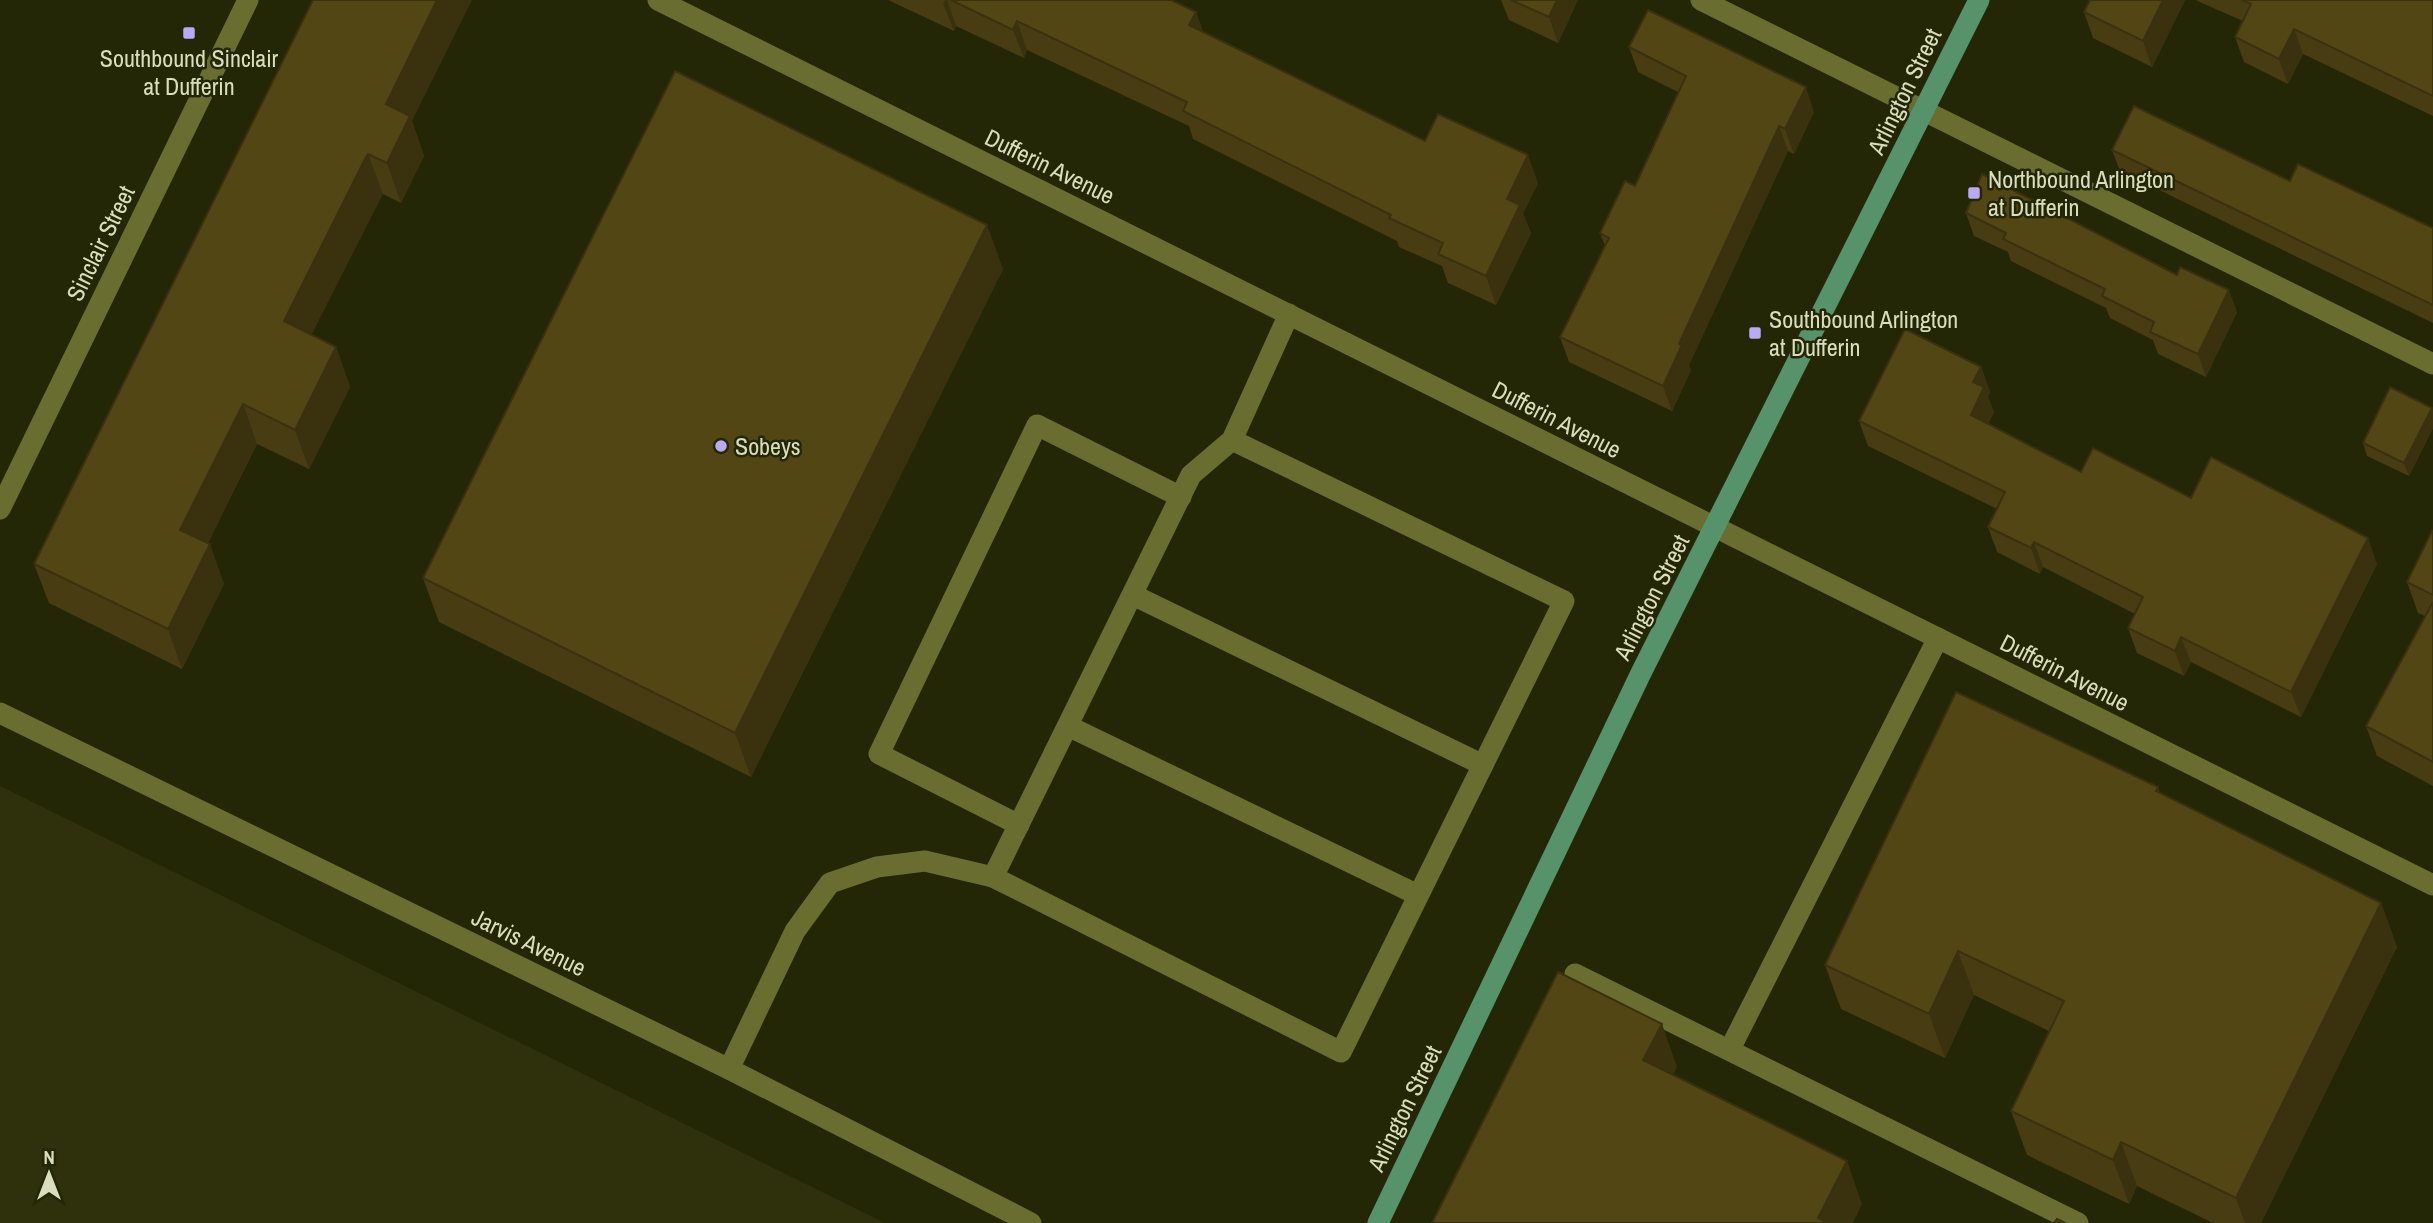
<svg xmlns="http://www.w3.org/2000/svg" width="2433" height="1223" viewBox="0 0 2433 1223" font-family="'Archivo Narrow',sans-serif">
	<style>
		.built { fill: #2e310b }
		.lines { fill: none; stroke-linecap: round; stroke-linejoin: round }
		.minor { stroke: #696e30; stroke-width: 21 }
		.major { stroke: #56936b; stroke-width: 21 }
		.wall { fill: #473c12 }
		.shaded-wall { fill: #3a310f }
		.building { fill: #534615; stroke: #3a310f; stroke-width: 2 }
		.poi-dot { fill: #baaaf6; stroke: #242706; stroke-width: 2.5 }
		.labels { text-anchor: middle; dominant-baseline: central; stroke-width: 5; stroke-linejoin: round; paint-order: stroke }
		.poi-label { font-size: 24px; fill: #dadebf; stroke: #242706; text-anchor: start }
		.street-label { font-size: 24px; fill: #dadebf; stroke: #242706 }
	</style>
	<rect width="100%" height="100%" fill="#242706"/>
	<!-- built -->
	<polygon class="built" points="0,786 885,1223 0,1223"/>
	<g class="lines">
		<!-- minor -->
		<g class="minor">
			<polyline points="658,0 2433,885"/>
			<polyline points="1701,0 2433,364"/>
			<polyline points="0,509 248,0"/>
			<polyline points="1133,595 1483,765"/>
			<polyline points="0,713 729,1069 1031,1223"/>
			<polyline points="1068,726 1418,895"/>
			<polyline points="1019,825 879,754 1037,425 1181,497"/>
			<polyline points="993,877 1341,1052 1564,601 1232,440"/>
			<polyline points="1575,974 2078,1223"/>
			<polyline points="1730,1049 1938,638"/>
			<polyline points="729,1069 795,931 830,883 877,867 925,861 993,877 1191,475 1232,440 1289,314"/>
		</g>
		<!-- major -->
		<polyline class="major" points="1378,1223 1641,673 1979,0"/>
	</g>
	<!-- wall -->
	<g class="wall">
		<polygon points="313,0 412,121 424,156 401,203 383,194 380,197 311,335 336,347 350,387 309,469 257,444 208,543 224,584 182,669 49,603 34,564"/>
		<polygon points="888,0 1171,0 1196,12 1203,32 1425,141 1538,183 1523,213 1531,233 1496,305 1448,283 1442,266 1399,247 1397,241 1193,139 1189,126 1027,50 1024,58 956,26 954,31"/>
		<polygon points="1501,0 1578,0 1558,43 1509,20"/>
		<polygon points="2185,0 2152,67 2093,38 2084,12"/>
		<polygon points="2195,0 2433,0 2433,116 2303,54 2288,84 2244,62 2235,37 2243,21"/>
		<polygon points="1629,47 1814,112 1794,154 1788,151 1689,365 1691,370 1672,411 1569,362 1560,337 1605,246 1600,233 1635,186 1678,92 1638,72"/>
		<polygon points="2112,150 2290,181 2433,228 2433,323 2120,171"/>
		<polygon points="1966,213 2237,312 2206,377 2158,354 2153,340 2110,318 2106,308 2011,261 2008,252 1974,236"/>
		<polygon points="1003,269 751,777 439,622 423,578"/>
		<polygon points="1981,367 1990,392 1988,397 1994,412 1988,424 2081,472 2191,498 2377,564 2301,717 2191,662 2184,676 2137,653 2128,628 2135,614 2043,567 2040,574 1997,552 1988,527 1997,509 1868,446 1859,421"/>
		<polygon points="2432,408 2433,411 2433,428 2409,476 2367,456 2363,443"/>
		<polygon points="2433,532 2433,786 2377,756 2366,726 2425,616 2418,613 2407,582"/>
		<polygon points="2158,787 2160,794 2381,903 2397,947 2261,1223 2213,1223 2137,1186 2129,1204 2027,1155 2011,1111 2049,1031 1974,995 1945,1058 1841,1009 1825,965"/>
	</g>
	<!-- shaded-wall -->
	<g class="shaded-wall">
		<polygon points="437,0 472,0 412,121 424,156 401,203 387,163 386,104"/>
		<polygon points="945,0 947,0 956,26 954,31 943,3"/>
		<polygon points="1557,0 1578,0 1558,43 1549,17"/>
		<polygon points="2163,0 2185,0 2152,67 2143,41"/>
		<polygon points="1196,12 1206,40 1189,25"/>
		<polygon points="1017,21 1027,50 1024,58 1013,30"/>
		<polygon points="2294,29 2303,54 2288,84 2279,59"/>
		<polygon points="1806,87 1814,112 1794,154 1785,129"/>
		<polygon points="1779,126 1788,151 1689,365 1691,370 1672,411 1663,386 1679,344"/>
		<polygon points="368,154 383,194 298,361 284,321"/>
		<polygon points="1528,155 1538,183 1523,213 1531,233 1496,305 1486,276 1507,199"/>
		<polygon points="987,225 1003,269 751,777 735,733"/>
		<polygon points="2229,290 2237,312 2206,377 2198,354"/>
		<polygon points="336,347 350,387 309,469 295,430"/>
		<polygon points="1981,367 1990,392 1988,397 1994,412 1980,441 1971,415 1973,382"/>
		<polygon points="243,404 257,444 195,569 180,530"/>
		<polygon points="2432,408 2433,411 2433,428 2409,476 2404,463"/>
		<polygon points="2368,538 2377,564 2301,717 2291,692"/>
		<polygon points="2034,542 2043,567 2040,574 2031,548"/>
		<polygon points="210,544 224,584 182,669 168,629"/>
		<polygon points="2181,637 2191,662 2184,676 2175,651"/>
		<polygon points="2381,903 2397,947 2261,1223 2245,1223 2236,1198"/>
		<polygon points="1958,951 1974,995 1945,1058 1929,1014"/>
		<polygon points="1662,1024 1677,1067 1659,1103 1643,1060"/>
		<polygon points="2121,1142 2137,1186 2129,1204 2113,1160"/>
		<polygon points="1847,1161 1862,1204 1853,1223 1820,1223 1818,1218"/>
	</g>
	<!-- building -->
	<g class="building">
		<polygon points="313,0 437,0 386,104 410,116 387,163 368,154 366,157 284,321 336,347 295,430 243,404 180,530 210,544 168,629 34,564"/>
		<polygon points="951,0 1171,0 1196,12 1189,25 1425,141 1438,114 1528,155 1507,199 1520,205 1486,276 1438,254 1443,243 1389,218 1391,215 1183,111 1187,102 1017,21 1013,30"/>
		<polygon points="1511,0 1557,0 1549,17"/>
		<polygon points="2090,0 2163,0 2143,41 2084,12"/>
		<polygon points="2242,0 2433,0 2433,96 2294,29 2279,59 2235,37 2251,4"/>
		<polygon points="1648,10 1806,87 1785,129 1779,126 1679,344 1682,345 1663,386 1560,337 1609,238 1600,233 1625,181 1635,186 1686,76 1629,47"/>
		<polygon points="675,71 987,225 735,733 423,578"/>
		<polygon points="2134,106 2290,181 2298,164 2433,228 2433,305 2112,150"/>
		<polygon points="1982,174 2177,275 2180,267 2229,290 2198,354 2150,332 2154,322 2102,296 2105,289 2003,239 2006,233 1966,213"/>
		<polygon points="1905,329 1981,367 1973,382 1984,387 1971,415 2081,472 2093,448 2191,498 2211,457 2368,538 2291,692 2181,637 2175,651 2128,628 2143,597 2034,542 2031,548 1988,527 2005,492 1859,421"/>
		<polygon points="2390,387 2432,408 2404,463 2363,443"/>
		<polygon points="2432,531 2433,532 2433,595 2407,582"/>
		<polygon points="2433,602 2433,762 2366,726"/>
		<polygon points="1956,692 2158,787 2156,791 2381,903 2236,1198 2121,1142 2113,1160 2011,1111 2064,1001 1958,951 1929,1014 1825,965"/>
		<polygon points="1558,972 1662,1024 1643,1060 1847,1161 1818,1218 1828,1223 1432,1223"/>
		<polygon points="2057,1219 2065,1223 2054,1223"/>
	</g>
	<!-- markers -->
	<g class="poi-dot">
		<rect x="182" y="26" width="14" height="14" rx="3.5"/>
		<rect x="1967" y="186" width="14" height="14" rx="3.5"/>
		<rect x="1748" y="326" width="14" height="14" rx="3.5"/>
		<circle cx="721" cy="446" r="7"/>
	</g>
	<g class="labels">
		<!-- poi labels -->
		<g class="poi-label">
			<text x="189" y="58" text-anchor="middle">Southbound Sinclair<tspan x="189" dy="28">at Dufferin</tspan></text>
			<text x="1988" y="179">Northbound Arlington<tspan x="1988" dy="28">at Dufferin</tspan></text>
			<text x="1769" y="319">Southbound Arlington<tspan x="1769" dy="28">at Dufferin</tspan></text>
			<text x="735" y="446">Sobeys</text>
		</g>
		<!-- street labels -->
		<g class="street-label">
			<text transform="translate(1904 91) rotate(-64)">Arlington Street</text>
			<text transform="translate(1050 166) rotate(26)">Dufferin Avenue</text>
			<text transform="translate(100 243) rotate(-64)">Sinclair Street</text>
			<text transform="translate(1557 419) rotate(27)">Dufferin Avenue</text>
			<text transform="translate(1651 597) rotate(-63)">Arlington Street</text>
			<text transform="translate(2065 672) rotate(27)">Dufferin Avenue</text>
			<text transform="translate(529 942) rotate(26)">Jarvis Avenue</text>
			<text transform="translate(1404 1108) rotate(-64)">Arlington Street</text>
		</g>
	</g>
	<!-- north arrow -->
	<g transform="translate(49 1174)" stroke="#242706" stroke-width="5" paint-order="stroke">
	<path d="M0-5L12 26L0 18L-12 26Z" fill="#dadebf"/>
	<text y="-10" font-size="19" font-weight="bold" text-anchor="middle" fill="#dadebf">N</text>
	</g>
</svg>
